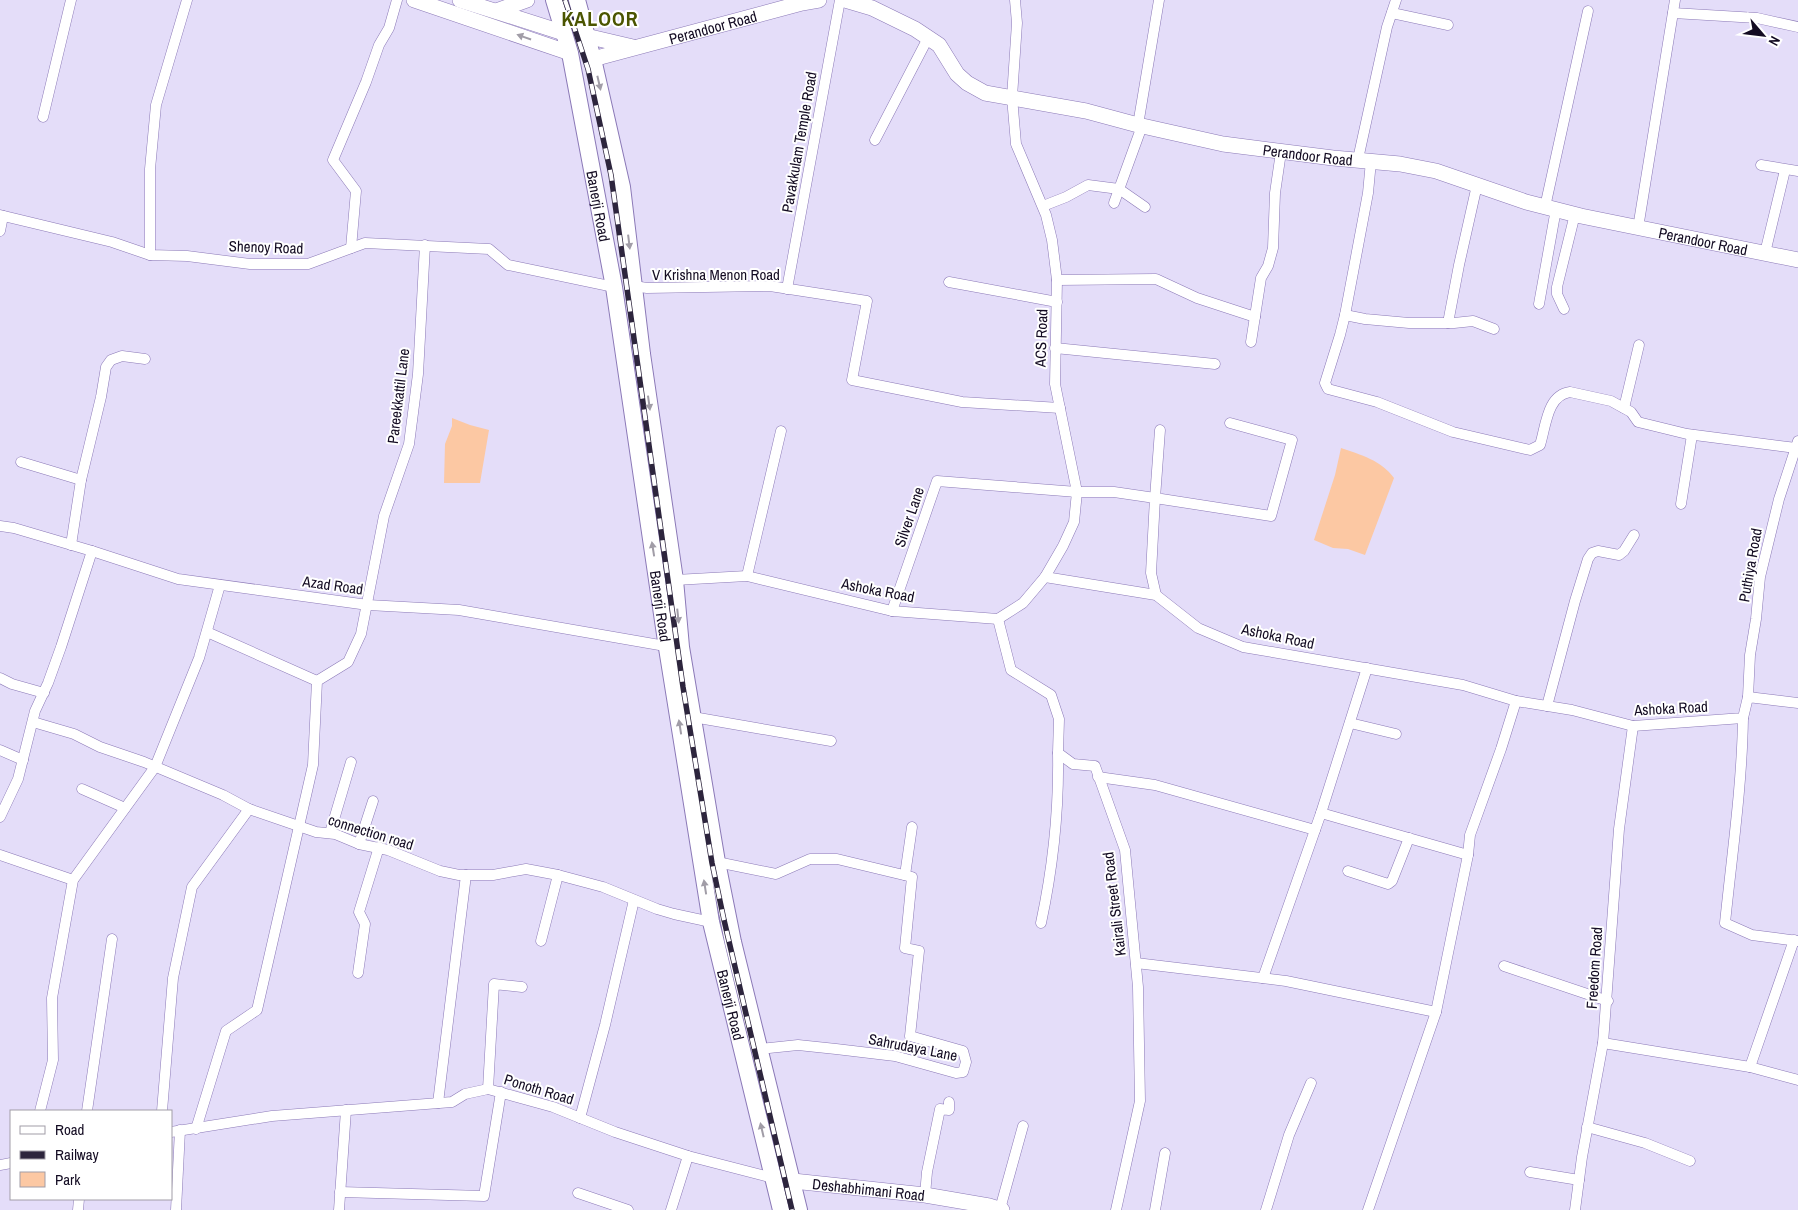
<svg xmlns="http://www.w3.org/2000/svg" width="1798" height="1210" viewBox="0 0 1798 1210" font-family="'Archivo Narrow',sans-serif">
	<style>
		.green { fill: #fcc8a3 }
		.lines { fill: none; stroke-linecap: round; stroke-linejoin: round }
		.street-casing { stroke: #8b79b7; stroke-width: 11 }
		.secondary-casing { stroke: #8b79b7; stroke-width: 16 }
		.primary-casing { stroke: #8b79b7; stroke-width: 18 }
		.street { stroke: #fff; stroke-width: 10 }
		.secondary { stroke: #fff; stroke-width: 15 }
		.primary { stroke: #fff; stroke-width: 16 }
		.rail-casing { stroke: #2d253d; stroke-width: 5.5 }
		.rail { stroke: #fff; stroke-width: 4; stroke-dasharray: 11; stroke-linecap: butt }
		.oneway { fill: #a19da7 }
		.labels { text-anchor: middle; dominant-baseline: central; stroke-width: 4; stroke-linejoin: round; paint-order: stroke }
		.street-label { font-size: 15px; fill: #130b22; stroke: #fff }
		.district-label { font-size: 20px; font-weight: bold; letter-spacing: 1px; fill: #4b5500; stroke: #fff }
	</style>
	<rect width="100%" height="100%" fill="#e4ddf9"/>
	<!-- green -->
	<g class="green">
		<polygon points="452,418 470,425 489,430 480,483 444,483 445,444 452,426"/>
		<path d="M1341,448C1361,455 1381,460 1394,478L1365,555L1348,549L1333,548L1314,540L1335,475Z"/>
	</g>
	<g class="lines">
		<defs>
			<g id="street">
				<polyline points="1015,0 1017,23 1012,97 1016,144 1046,215 1052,240 1057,280 1055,384 1077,492 1074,522 1063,546 1045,577"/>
				<polyline points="1392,13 1448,25"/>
				<polyline points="1673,13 1757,18 1798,27"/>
				<polyline points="43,117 71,0"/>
				<polyline points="1138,125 1159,0"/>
				<polyline points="875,140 928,38"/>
				<polyline points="1358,159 1387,27 1396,0"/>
				<path d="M1371,161L1368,193L1345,315L1340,335L1325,383L1328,389L1377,402L1453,432L1530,450L1540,445C1546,426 1547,395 1570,392L1611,401L1631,412L1638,422L1687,434L1796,448"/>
				<polyline points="1761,165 1798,171"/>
				<polyline points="1114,203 1142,126"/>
				<polyline points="1043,206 1066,197 1088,185 1119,189 1145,207"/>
				<polyline points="1545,207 1588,11"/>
				<polyline points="0,215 112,242 150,255 187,256 250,264 308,264 365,243 489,249 508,265 614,287"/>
				<polyline points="1638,228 1675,0"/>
				<polyline points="0,231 3,216"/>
				<polyline points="351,248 356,191 333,160 366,82 379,45 389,28 397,0"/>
				<polyline points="1765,253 1785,170"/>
				<polyline points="150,255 150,169 156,105 187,0"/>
				<polyline points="1057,280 1156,279 1197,298 1255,317"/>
				<polyline points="949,282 1057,302"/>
				<polyline points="634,286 647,288 770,286 867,301 852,380 962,402 1060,408"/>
				<polyline points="787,289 840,0"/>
				<polyline points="1539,304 1556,209"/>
				<polyline points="1564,309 1557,294 1557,287 1575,214"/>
				<polyline points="1345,315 1365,319 1409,323 1454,323 1473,321 1494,329"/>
				<polyline points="1448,323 1459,265 1477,185"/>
				<polyline points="1251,342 1261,278 1268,266 1273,248 1275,193 1281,152"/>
				<polyline points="1055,348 1215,364"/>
				<polyline points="1624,408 1639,345"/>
				<polyline points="1160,430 1155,498 1271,516 1292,440 1230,423"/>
				<polyline points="21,462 81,480"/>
				<polyline points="1681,504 1692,435"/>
				<polyline points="0,526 14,528 92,551 178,579 368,605 459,610 671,647"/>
				<polyline points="71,545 81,480 101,397 106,367 111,360 122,356 145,359"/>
				<polyline points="747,576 781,431"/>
				<polyline points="675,580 747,576 892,611 998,619 1023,603 1045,577 1156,595 1198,628 1243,647 1463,685 1516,701 1572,710 1633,726 1743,718 1748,697 1798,703"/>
				<polyline points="892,611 937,481 1077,492 1114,492 1155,498 1151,573 1156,595"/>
				<polyline points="998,619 1011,670 1051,695 1059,719 1058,753 1073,764 1095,766 1125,850 1138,987 1140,1101 1116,1210"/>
				<polyline points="207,632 317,681"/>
				<polyline points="0,678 12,684 44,693"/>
				<polyline points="1748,697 1750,655 1756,619 1760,577 1779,499 1798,441"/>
				<polyline points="1547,706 1575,601 1588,559 1592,553 1598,551 1619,555 1624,551 1634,535"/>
				<polyline points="693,717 831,741"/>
				<path d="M1743,718C1742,786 1732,854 1725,923L1752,935L1798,941"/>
				<polyline points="33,722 74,734 100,747 144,762 223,795 249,809 316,832 335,834 359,844 388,850 440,871 459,875 493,875 526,869 558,875 603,887 657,909 674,914 711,922"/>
				<polyline points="1350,723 1396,734"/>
				<polyline points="0,750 23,760"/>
				<polyline points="1098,777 1155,785 1315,830"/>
				<polyline points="82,789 125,808"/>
				<polyline points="1321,813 1468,855 1436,1012 1368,1210"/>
				<polyline points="0,817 18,779 35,711 48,683 61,647 92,551"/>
				<polyline points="330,833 351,762"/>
				<polyline points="359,844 373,801"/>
				<polyline points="0,855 73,880"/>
				<polyline points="1468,855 1470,835 1501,749 1516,701"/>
				<polyline points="717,862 776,874 810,859 837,859 912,877 905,948 919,951 910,1036 963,1051 966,1062 963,1072 956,1073 895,1056 836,1049 798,1045 760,1049"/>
				<polyline points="1348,871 1388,884 1392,881 1409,838"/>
				<polyline points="905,875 912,827"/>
				<path d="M1041,923C1053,867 1059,811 1058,753"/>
				<polyline points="541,941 558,875"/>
				<polyline points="1136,963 1286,981 1436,1012"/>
				<polyline points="1504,966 1608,1001"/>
				<polyline points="358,973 365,924 359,912 379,847"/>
				<polyline points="1263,978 1321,813 1367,668"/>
				<polyline points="1603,1043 1750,1067 1798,1080"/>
				<polyline points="1750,1067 1794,940"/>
				<polyline points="488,1089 494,984 522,987"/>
				<polyline points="438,1103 466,875"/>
				<polyline points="40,1111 53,1060 52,998 73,880 155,767 199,658 220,585"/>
				<polyline points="87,1111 112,939"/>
				<polyline points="162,1111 173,978 192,887 249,809"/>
				<polyline points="580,1118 605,1025 634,900"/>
				<polyline points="1587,1127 1645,1143 1690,1161"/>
				<polyline points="196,1129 226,1031 257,1010 313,765 317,681 348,662 361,634 384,516 409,444 418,374 425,245"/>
				<polyline points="171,1132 272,1116 452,1102 465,1094 488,1089 553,1107 615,1132 688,1156 773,1178"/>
				<polyline points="0,1165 11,1163"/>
				<polyline points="1530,1172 1579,1180"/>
				<polyline points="340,1192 484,1196 501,1092"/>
				<polyline points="578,1193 628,1210"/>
				<polyline points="925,1195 927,1172 940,1109 949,1110 949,1102"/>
				<polyline points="1000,1209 1023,1126"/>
				<polyline points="78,1210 79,1199"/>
				<polyline points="176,1210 180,1130"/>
				<polyline points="339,1210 346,1110"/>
				<polyline points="671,1210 688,1156"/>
				<polyline points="1155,1210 1165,1153"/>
				<polyline points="1266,1210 1289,1135 1311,1083"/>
				<polyline points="1575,1210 1582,1157 1603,1043 1619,829 1633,726"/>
			</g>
			<g id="secondary">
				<polyline points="414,0 570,53"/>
				<polyline points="460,0 564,33"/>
				<path id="s1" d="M845,0L872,8L915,29L939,45L957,74L967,83L985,93L1086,111L1138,125L1223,144L1333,158L1400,164L1436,171L1526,202L1581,216L1798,260"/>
				<polyline points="496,11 527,0"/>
				<polyline points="586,36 633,47"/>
				<path id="s2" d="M593,59L802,3L819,0"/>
				<path id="s3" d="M793,1181L925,1195L989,1206L1002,1210"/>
			</g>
			<g id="primary">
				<path id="s4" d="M554,0L570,53L614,287L667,648L711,922L781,1210"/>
				<polyline points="577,0 593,59 622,187 642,354 675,580 681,647 717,862 733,942 799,1210"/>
			</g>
		</defs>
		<!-- street casing -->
		<use href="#street" class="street-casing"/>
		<!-- secondary casing -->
		<use href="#secondary" class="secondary-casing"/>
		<!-- primary casing -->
		<use href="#primary" class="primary-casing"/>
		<!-- street -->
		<use href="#street" class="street"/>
		<!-- secondary -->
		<use href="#secondary" class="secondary"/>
		<!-- primary -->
		<use href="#primary" class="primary"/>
		<defs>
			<polyline id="rail" points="565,0 588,69 611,175 683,687 712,863 724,920 792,1210"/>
		</defs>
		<!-- rail casing -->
		<use href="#rail" class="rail-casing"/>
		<!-- rail -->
		<use href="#rail" class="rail"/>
	</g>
	<!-- one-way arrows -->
	<defs><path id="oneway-solid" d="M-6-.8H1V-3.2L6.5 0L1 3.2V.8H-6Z" transform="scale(1.25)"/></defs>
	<g class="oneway">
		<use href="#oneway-solid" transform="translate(524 37) rotate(-161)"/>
		<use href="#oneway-solid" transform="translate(599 83) rotate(77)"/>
		<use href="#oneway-solid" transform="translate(629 242) rotate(83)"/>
		<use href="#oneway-solid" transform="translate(649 403) rotate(82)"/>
		<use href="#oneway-solid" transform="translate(653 549) rotate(-99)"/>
		<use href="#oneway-solid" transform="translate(678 616) rotate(84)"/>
		<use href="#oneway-solid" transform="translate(680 727) rotate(-99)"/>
		<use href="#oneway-solid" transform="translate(705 887) rotate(-99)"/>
		<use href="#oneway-solid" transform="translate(762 1130) rotate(-103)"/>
	</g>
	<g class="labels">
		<!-- street labels -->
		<g class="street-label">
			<text stroke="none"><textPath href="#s2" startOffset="124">Perandoor Road</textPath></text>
			<text transform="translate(799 142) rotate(-80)">Pavakkulam Temple Road</text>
			<text stroke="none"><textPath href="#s1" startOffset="502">Perandoor Road</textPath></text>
			<text stroke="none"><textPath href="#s4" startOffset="211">Banerji Road</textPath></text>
			<text stroke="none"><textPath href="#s1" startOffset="908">Perandoor Road</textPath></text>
			<text transform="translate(266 247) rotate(2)">Shenoy Road</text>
			<text x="716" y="274">V Krishna Menon Road</text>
			<text transform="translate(1041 338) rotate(-88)">ACS Road</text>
			<text transform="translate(398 396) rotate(-83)">Pareekkattil Lane</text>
			<text transform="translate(909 517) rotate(-71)">Silver Lane</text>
			<text transform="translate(1750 565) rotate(-80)">Puthiya Road</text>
			<text transform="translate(333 585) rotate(8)">Azad Road</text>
			<text transform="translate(878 590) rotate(11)">Ashoka Road</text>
			<text stroke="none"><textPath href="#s4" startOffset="616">Banerji Road</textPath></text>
			<text transform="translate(1278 636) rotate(12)">Ashoka Road</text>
			<text transform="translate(1671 708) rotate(-3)">Ashoka Road</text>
			<text transform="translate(371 832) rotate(17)">connection road</text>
			<text transform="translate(1114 904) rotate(-97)">Kairali Street Road</text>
			<text transform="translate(1594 968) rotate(-86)">Freedom Road</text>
			<text stroke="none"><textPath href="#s4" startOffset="1021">Banerji Road</textPath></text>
			<text transform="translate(913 1047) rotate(11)">Sahrudaya Lane</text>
			<text transform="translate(539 1089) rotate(17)">Ponoth Road</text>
			<text stroke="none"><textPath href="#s3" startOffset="76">Deshabhimani Road</textPath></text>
		</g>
		<!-- district labels -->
		<g class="district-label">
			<text x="600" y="18">KALOOR</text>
		</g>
	</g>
	<!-- legend -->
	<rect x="10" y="1110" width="162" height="90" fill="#ffffff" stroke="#a19da7"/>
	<rect x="20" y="1126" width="25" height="8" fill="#ffffff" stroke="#a19da7"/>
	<text x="55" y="1135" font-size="15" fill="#130b22">Road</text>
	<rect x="20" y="1151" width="25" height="8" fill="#2d253d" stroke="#a19da7"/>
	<text x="55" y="1160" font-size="15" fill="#130b22">Railway</text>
	<rect x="20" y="1172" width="25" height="15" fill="#fcc8a3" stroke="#a19da7"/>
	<text x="55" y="1185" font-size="15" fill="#130b22">Park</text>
	<!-- north arrow -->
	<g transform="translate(1763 35) rotate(118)" stroke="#ffffff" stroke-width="4" paint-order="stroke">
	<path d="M0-4L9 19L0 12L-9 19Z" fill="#130b22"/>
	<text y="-8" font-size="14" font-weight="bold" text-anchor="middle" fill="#130b22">N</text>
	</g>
</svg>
